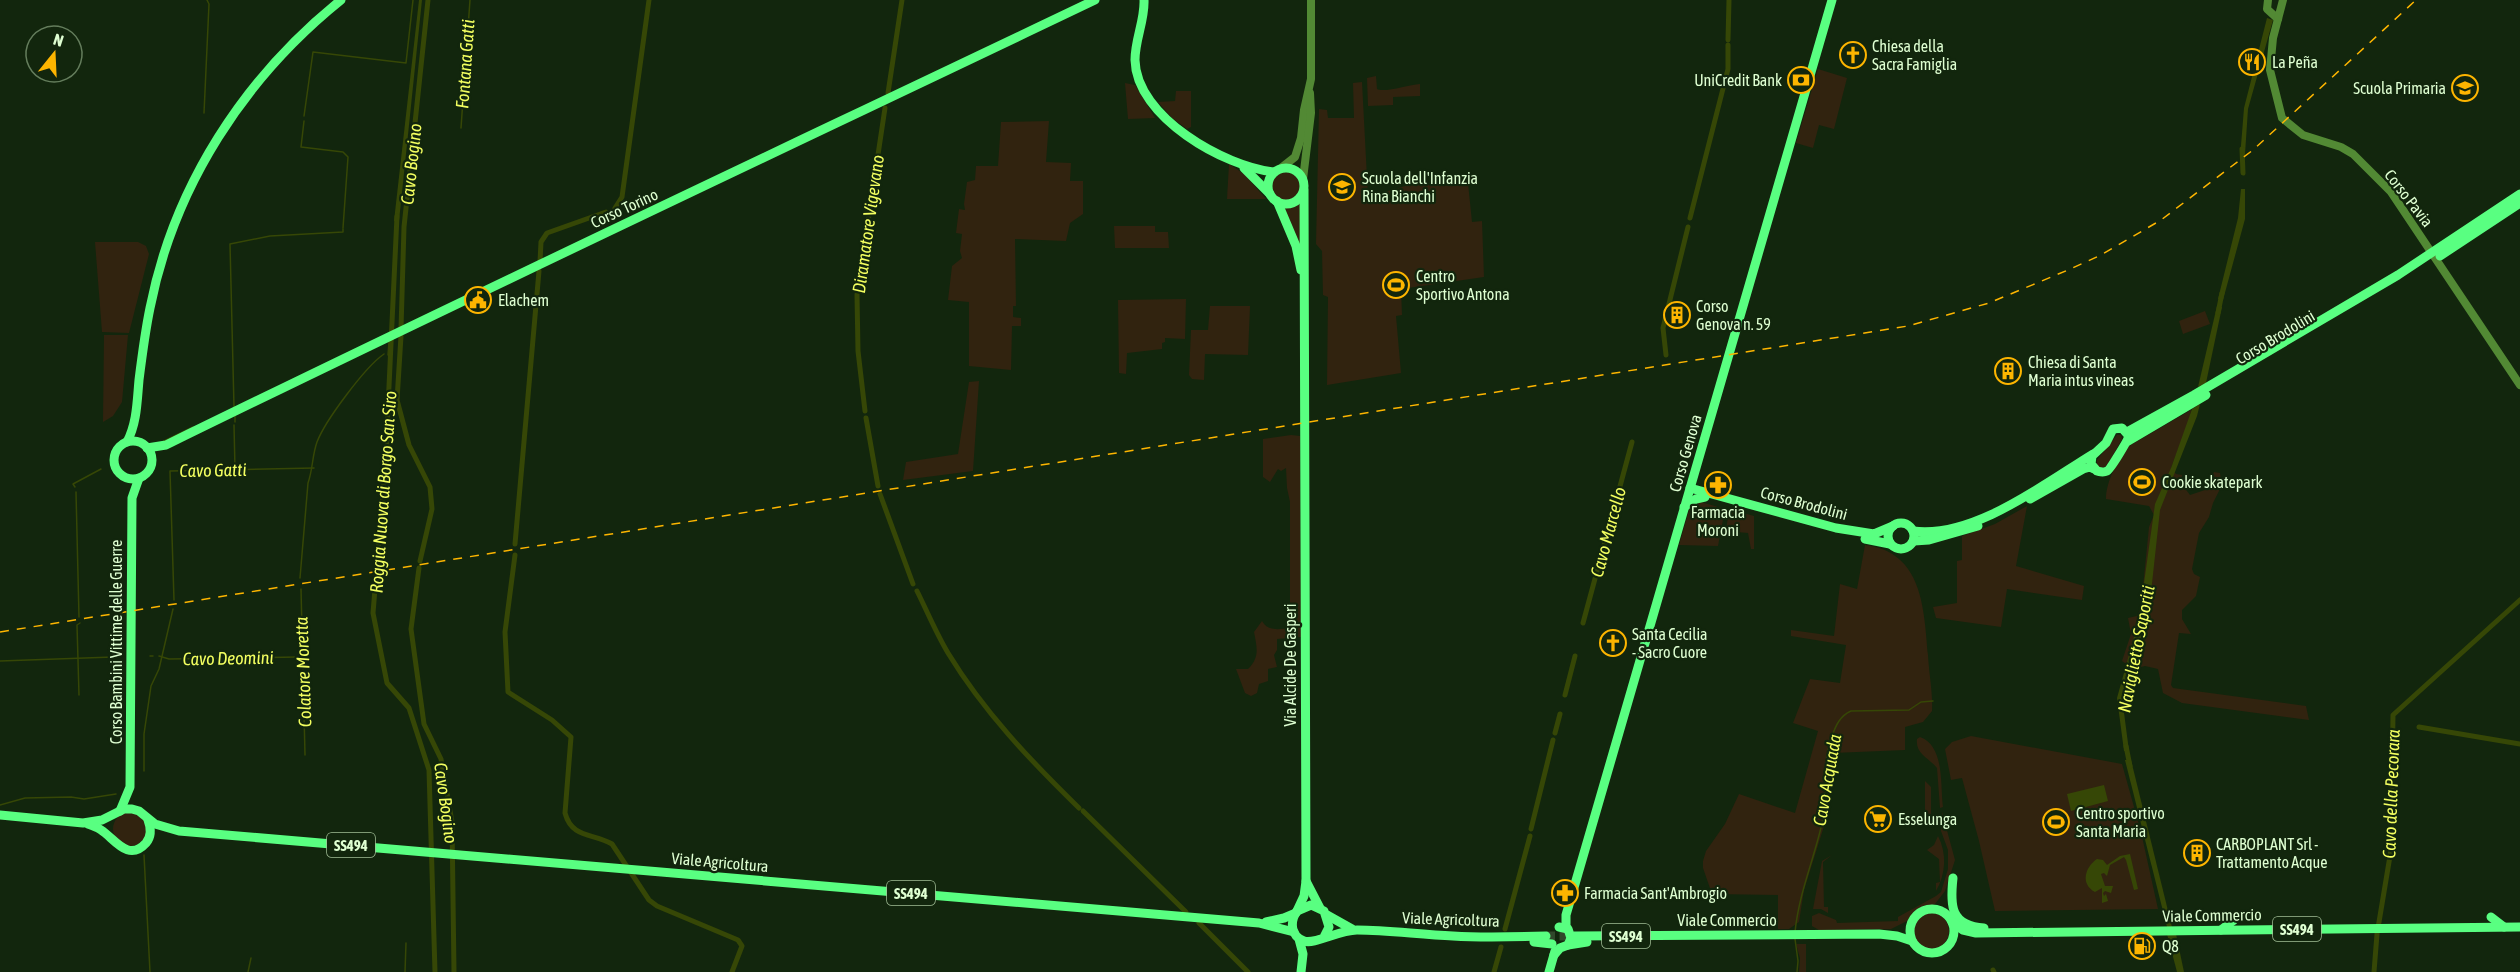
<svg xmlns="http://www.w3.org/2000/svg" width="2520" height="972" viewBox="0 0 2520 972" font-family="'Asap Condensed',sans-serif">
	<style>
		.green { fill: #31230f }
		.water { fill: #364706 }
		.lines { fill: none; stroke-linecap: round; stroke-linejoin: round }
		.stream { stroke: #364706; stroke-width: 1.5 }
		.canal { stroke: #364706; stroke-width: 5 }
		.major-tunnel { stroke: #31472b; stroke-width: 9; stroke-dasharray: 9 4.5; stroke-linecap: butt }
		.minor { stroke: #528934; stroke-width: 8 }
		.major { stroke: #59ff81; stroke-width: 9 }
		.rail { stroke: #fdb500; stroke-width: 1.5; stroke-dasharray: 9 8; stroke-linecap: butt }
		.labels { text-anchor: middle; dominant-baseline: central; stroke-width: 4.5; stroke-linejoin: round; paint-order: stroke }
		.shield { fill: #12260d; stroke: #a2be97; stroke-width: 1.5 }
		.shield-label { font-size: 15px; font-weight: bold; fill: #dfffd2 }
		.poi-label { font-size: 16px; fill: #dfffd2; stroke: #12260d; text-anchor: start }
		.street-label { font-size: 16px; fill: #dfffd2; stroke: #12260d }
		.water-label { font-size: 18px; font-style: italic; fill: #f3ff60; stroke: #12260d }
	</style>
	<rect width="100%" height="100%" fill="#12260d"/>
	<!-- green -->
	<g class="green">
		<polygon points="1818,69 1847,78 1834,129 1819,125 1813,148 1796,143"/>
		<path d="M1376,76L1377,89C1384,93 1408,85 1420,84V96L1393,97V105L1368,106L1367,78Z"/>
		<polygon points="1362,82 1368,197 1405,186 1424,184 1453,186 1468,183 1472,222 1482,221 1484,277 1401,289 1402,315 1396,316 1401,373 1327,385 1328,297 1323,295 1322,251 1316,244 1319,109 1327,110 1328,118 1354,118 1353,83"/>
		<polygon points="1125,83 1135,85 1155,118 1128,119"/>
		<polygon points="1176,91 1191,91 1191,127 1187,129 1172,118 1158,102 1175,101"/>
		<polygon points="1049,121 1046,162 1071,163 1070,181 1083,181 1083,214 1070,223 1066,241 1015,239 1016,306 1013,306 1013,317 1021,318 1021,326 1012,326 1011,370 969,366 969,302 948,300 952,266 962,258 960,251 962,234 956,233 959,209 965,210 964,204 967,182 975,180 976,166 998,166 1001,122"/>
		<polygon points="1229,164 1244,174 1266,199 1227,199"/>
		<circle cx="1286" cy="186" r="14"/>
		<polygon points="1302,200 1303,242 1299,246 1282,206 1296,204"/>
		<polygon points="1155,226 1155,232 1168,232 1169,248 1115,248 1114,226"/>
		<polygon points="95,242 138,242 146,246 149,254 129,333 102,332"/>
		<polygon points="1186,299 1185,339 1165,338 1165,342 1162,343 1162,349 1127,353 1126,374 1119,373 1118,300"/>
		<polygon points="1210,306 1250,306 1248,355 1205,354 1204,380 1192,379 1189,375 1191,330 1208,330"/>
		<polygon points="2205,311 2210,324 2183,334 2179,321"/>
		<polygon points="104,335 128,335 122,402 113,416 103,422"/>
		<polygon points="979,381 973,471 903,480 906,462 958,454 969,382"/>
		<path d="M2191,410L2190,418L2171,468L2176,474L2182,475L2181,483L2190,495L2205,490L2214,472L2220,473L2222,485L2213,503L2209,517L2199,533L2192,569L2194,574L2200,577L2196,596L2182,610V619L2191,634L2179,633L2171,685L2173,688L2306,706L2309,720L2182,703L2163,693L2158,669L2145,666L2133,669L2122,661L2131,634L2128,618L2137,616L2141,607L2149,527L2154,515L2149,506L2106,499C2106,481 2118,459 2129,446Z"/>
		<path d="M1291,435L1300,436L1301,637L1277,639V650L1274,655L1277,667L1268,669V681L1259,684L1257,693L1251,696L1245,693L1236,669H1248C1260,657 1257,648 1254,632L1262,621C1268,632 1280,629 1290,628V502L1287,488L1286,468L1281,471L1278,469L1270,482L1263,477V439Z"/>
		<polygon points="2117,435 2121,435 2122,439 2107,466 2101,468 2097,465 2097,460"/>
		<polygon points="1701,502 1725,509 1718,546 1679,545 1690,507"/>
		<polygon points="2027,506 2016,566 2084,586 2082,600 2007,589 2001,627 1936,618 1933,607 1957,603 1957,561 1962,560 1962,536 1995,524"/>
		<polygon points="1729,509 1754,516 1754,549 1751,549 1748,533 1726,531"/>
		<path d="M1865,545C1923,552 1924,609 1928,655C1929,674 1933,693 1932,711L1923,722L1905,727V750L1833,753L1828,784L1830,807L1804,890L1799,922L1789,929H1778V895L1712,894L1703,868V861L1706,851L1725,824L1739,794L1795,813L1818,731L1793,723L1810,679L1840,683L1846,645L1791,636V630L1834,636L1840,584L1857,589Z"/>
		<polygon points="1971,736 2122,764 2141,832 2158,909 1995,911 1979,841 1962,778 1951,780 1945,749 1952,742"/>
		<path d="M1920,737C1945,746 1940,785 1943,807L1940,808L1937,768C1929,758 1915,754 1917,739Z"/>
		<polygon points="1925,781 1931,787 1931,824 1925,825"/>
		<polygon points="1942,812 1955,860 1945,891 1935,904 1923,908 1907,921 1891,929 1819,930 1812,926 1812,916 1819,913 1836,920 1837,923 1898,921 1898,917 1936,896 1941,892 1948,869 1948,850 1941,831"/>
		<circle cx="130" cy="829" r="17"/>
		<path d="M1938,836C1947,853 1946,874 1936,891V883L1940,882L1939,859L1927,850L1934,845Z"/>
		<polygon points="1832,855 1823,862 1824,907 1828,907 1828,913 1821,909 1813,909 1822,861"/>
		<circle cx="1931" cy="931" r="18"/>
		<polygon points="1796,944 1806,944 1806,972 1799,972 1800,958"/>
	</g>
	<!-- water -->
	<g class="water">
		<polygon points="419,0 422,0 399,221 394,221"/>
		<polygon points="2267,18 2273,20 2248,109 2245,154 2240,158 2244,108"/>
		<polygon points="2241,189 2245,189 2245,219 2223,300 2218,299 2238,218"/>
		<polygon points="2217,306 2222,307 2206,383 2198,387"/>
		<polygon points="2200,404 2197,416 2160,510 2148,620 2123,705 2129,751 2124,751 2117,698 2139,619 2155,504 2171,468 2192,409"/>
		<polygon points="2125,760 2131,760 2172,927 2167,927"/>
		<polygon points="2104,785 2108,801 2071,811 2067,794"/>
		<path d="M2130,854L2138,889L2134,890L2126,860L2124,857L2110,865L2107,876L2104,873L2101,874L2105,886H2113L2111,893L2105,891L2103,893L2104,896L2106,894L2108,901L2102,903V888L2095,892C2080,884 2085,867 2097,859L2103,860L2107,865L2120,856Z"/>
		<polygon points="2167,934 2176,934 2184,972 2177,972"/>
	</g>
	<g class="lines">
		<!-- stream -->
		<g class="stream">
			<polyline points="204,113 209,4 207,0"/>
			<polyline points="304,116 313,52 406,63 413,0"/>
			<polyline points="304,121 301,147 343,152 348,157 343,228"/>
			<polyline points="461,128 470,0"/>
			<polyline points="388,355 389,342"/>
			<polyline points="234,407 230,244 270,236 343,232 343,229"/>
			<polyline points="235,416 235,422"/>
			<polyline points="234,425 235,469"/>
			<polyline points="162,442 193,427"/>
			<polyline points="75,487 73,484 101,469"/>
			<polyline points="76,492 79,617"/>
			<path d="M300,578L308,483C313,469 312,456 317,442C325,421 365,367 384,354"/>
			<polyline points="301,589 305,755"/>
			<polyline points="174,600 170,471 314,468"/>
			<polyline points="150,656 153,656"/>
			<polyline points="159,656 169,659 298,657"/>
			<polyline points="0,661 113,657"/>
			<polyline points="79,695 77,625 80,623"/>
			<polyline points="144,771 144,734 151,686 159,669 173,609"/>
			<polyline points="0,805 25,798 71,797 84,799 116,794"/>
			<polyline points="144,855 150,972"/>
			<path d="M1795,932C1799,892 1815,857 1823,819C1828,792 1822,762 1832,736C1836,725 1840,716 1851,711L1909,710L1921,702L1933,701"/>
			<polyline points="1795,939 1798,961 1797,972"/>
			<polyline points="248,972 251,958"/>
			<polyline points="405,972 406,943"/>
		</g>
		<!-- canal -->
		<g class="canal">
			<polyline points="1728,40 1729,0"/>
			<polyline points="888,93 902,0"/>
			<polyline points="2242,149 2243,173"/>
			<polyline points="615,208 622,197 649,0"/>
			<polyline points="397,216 387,429 388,452 384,480 373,613 387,683 409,708 429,770 435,972"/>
			<polyline points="1690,218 1728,69 1728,45"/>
			<polyline points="540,262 541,242 547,233 606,212"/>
			<polyline points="2218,313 2222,293"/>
			<polyline points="401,329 404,227 428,0"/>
			<polyline points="401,336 397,400 409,445 430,487 432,509 420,561"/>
			<polyline points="1666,355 1663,328 1688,227"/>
			<polyline points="865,411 858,351 857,295 885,108"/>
			<polyline points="866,418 878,486"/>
			<polyline points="880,494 913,584"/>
			<polyline points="515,544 539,271"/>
			<path d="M515,555L505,632L508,692L552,720L571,737L565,813C572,839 594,833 612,844L649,900L657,906L738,940L742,946L732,972"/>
			<polyline points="419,568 411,629 424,724 441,759 452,822 454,972"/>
			<path d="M917,591C927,611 936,633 948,653C984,712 1030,760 1079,808"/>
			<polyline points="1583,623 1632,442"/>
			<polyline points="1565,695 1575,656"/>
			<polyline points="2419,727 2520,744"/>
			<polyline points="1555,733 1560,714"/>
			<polyline points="2126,746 2130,766"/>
			<polyline points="1083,811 1186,912"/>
			<polyline points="1531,829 1553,740"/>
			<polyline points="1199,923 1248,972"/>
			<polyline points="1505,929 1530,836"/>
			<polyline points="1993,970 1994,972"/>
			<polyline points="1494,972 1501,947"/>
			<polyline points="2374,972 2377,934 2391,850 2393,715 2520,600"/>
		</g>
		<!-- major-tunnel -->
		<polyline class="major-tunnel" points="1546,936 1575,936"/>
		<!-- minor -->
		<g class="minor">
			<polyline points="2268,0 2267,9 2278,19"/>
			<polyline points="2283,0 2273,38 2270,70 2282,118 2303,135 2341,147 2353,154 2391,192 2520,385"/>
			<polyline points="1281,168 1295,157 1301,138 1304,110 1311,79 1311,0"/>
			<polyline points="1303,179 1311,113 1310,93"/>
		</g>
		<!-- major -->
		<g class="major">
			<path d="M1144,0C1145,20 1135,39 1135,60C1136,117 1225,167 1274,172"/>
			<polyline points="1244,168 1270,194"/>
			<circle cx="1286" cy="186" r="18"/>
			<polyline points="1277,201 1296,246 1301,270"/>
			<polyline points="2440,256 2520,203"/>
			<path d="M2122,428L2129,436C2128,440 2110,470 2107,471C2103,473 2101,472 2097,471L2091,464L2092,456L2106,443L2113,429Z"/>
			<polyline points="2127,432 2194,395 2398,275 2520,194"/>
			<polyline points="2128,441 2206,395"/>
			<circle cx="133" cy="460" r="19"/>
			<path d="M127,442C137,423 137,402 139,380C142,356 145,332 150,308C174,186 244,78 341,0"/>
			<path d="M147,448L166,445C474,294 785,148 1095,0"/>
			<polyline points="1690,488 1836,528 1874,534 1893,526"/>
			<polyline points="2030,499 2083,469 2090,467 2094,469"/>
			<polyline points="1684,507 1696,499 1705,497"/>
			<circle cx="1901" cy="536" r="13"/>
			<path d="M1913,531C1973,539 2044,484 2093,454"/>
			<polyline points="1865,539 1890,544"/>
			<polyline points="1914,541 1929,540 1978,526"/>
			<polyline points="120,811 130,787 132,498 139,478"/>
			<polyline points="0,815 83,823 102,820 124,809 132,809 139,811 155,824 179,831 1259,923 1294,932"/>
			<path d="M88,824C93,826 97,827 101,830C114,838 128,863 146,843C152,836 151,828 148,820"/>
			<path d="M1953,878C1950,905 1950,926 1984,928"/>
			<polyline points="1306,881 1320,908"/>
			<circle cx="1932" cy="931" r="22"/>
			<polyline points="1297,911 1304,896 1306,881 1304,190"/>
			<polyline points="1327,915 1352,929"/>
			<polyline points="2491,917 2504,927"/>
			<polyline points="1266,922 1284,918 1296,913"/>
			<polyline points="1952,922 1963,930 1976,933 2520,927"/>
			<polyline points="1566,928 1566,915 1832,0"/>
			<polyline points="2221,930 2234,920"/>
			<polyline points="1575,936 1879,934 1897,936 1912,941"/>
			<path d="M1324,937L1329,927L1324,911L1311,905L1297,911C1290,921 1290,936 1304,941C1314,945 1339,930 1357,930C1389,930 1421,935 1453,936C1484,938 1515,937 1546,936"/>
			<polyline points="1299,939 1303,954 1301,972"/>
			<polyline points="1534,942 1552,944"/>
			<polyline points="1568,945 1587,942"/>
			<polyline points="1554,955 1560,948 1568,945 1571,938 1568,929 1559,927"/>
			<polyline points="1549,972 1555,951"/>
		</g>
		<!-- rail -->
		<polyline class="rail" points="0,632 1908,326 1989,303 2068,270 2101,255 2161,220 2253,150 2416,0"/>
	</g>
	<!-- icons -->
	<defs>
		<symbol id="church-ring" viewBox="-11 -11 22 22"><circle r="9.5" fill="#12260d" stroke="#fdb500" stroke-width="1.5"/><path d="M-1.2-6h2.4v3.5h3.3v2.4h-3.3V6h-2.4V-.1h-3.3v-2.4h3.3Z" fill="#fdb500"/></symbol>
		<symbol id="restaurant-ring" viewBox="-11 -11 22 22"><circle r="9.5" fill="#12260d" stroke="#fdb500" stroke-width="1.5"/><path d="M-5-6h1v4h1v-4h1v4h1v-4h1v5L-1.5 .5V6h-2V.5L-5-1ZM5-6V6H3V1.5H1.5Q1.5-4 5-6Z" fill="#fdb500"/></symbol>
		<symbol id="bank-ring" viewBox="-11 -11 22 22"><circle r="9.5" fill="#12260d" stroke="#fdb500" stroke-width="1.5"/><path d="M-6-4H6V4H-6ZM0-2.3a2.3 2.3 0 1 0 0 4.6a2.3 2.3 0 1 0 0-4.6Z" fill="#fdb500"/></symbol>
		<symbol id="school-ring" viewBox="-11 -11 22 22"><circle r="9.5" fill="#12260d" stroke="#fdb500" stroke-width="1.5"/><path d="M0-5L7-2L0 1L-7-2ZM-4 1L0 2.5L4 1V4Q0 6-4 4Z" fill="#fdb500"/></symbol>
		<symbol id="stadium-ring" viewBox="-11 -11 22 22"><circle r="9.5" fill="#12260d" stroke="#fdb500" stroke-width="1.5"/><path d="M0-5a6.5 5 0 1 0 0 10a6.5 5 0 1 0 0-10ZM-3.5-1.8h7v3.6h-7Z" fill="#fdb500"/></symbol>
		<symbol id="civic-ring" viewBox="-11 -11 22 22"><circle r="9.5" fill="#12260d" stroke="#fdb500" stroke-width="1.5"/><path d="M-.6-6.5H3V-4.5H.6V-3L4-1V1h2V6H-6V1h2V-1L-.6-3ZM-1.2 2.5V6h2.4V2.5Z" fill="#fdb500"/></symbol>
		<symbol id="building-ring" viewBox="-11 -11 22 22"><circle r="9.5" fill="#12260d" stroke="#fdb500" stroke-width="1.5"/><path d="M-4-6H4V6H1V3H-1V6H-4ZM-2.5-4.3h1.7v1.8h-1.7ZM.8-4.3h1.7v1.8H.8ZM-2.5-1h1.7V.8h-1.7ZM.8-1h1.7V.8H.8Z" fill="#fdb500"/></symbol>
		<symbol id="pharmacy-ring" viewBox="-11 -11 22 22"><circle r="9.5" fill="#12260d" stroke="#fdb500" stroke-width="1.5"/><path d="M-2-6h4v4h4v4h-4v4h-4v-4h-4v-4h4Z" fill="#fdb500"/></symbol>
		<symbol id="supermarket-ring" viewBox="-11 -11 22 22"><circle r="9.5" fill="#12260d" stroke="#fdb500" stroke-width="1.5"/><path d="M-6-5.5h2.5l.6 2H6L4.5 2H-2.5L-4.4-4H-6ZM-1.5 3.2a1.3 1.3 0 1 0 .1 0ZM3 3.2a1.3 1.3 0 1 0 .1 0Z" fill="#fdb500"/></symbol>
		<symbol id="fuel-ring" viewBox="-11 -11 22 22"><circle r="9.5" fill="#12260d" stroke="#fdb500" stroke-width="1.5"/><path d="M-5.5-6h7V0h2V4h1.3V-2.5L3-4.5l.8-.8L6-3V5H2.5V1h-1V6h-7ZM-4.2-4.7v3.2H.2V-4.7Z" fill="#fdb500"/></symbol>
	</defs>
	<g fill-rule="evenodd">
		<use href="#church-ring" x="1838" y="40" width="30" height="30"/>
		<use href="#restaurant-ring" x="2237" y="47" width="30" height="30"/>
		<use href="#bank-ring" x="1786" y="65" width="30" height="30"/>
		<use href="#school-ring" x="2450" y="73" width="30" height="30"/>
		<use href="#school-ring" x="1327" y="172" width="30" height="30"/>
		<use href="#stadium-ring" x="1381" y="270" width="30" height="30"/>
		<use href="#civic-ring" x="463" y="285" width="30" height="30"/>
		<use href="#building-ring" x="1662" y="300" width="30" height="30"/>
		<use href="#building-ring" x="1993" y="356" width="30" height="30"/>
		<use href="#stadium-ring" x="2127" y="467" width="30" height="30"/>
		<use href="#pharmacy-ring" x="1703" y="470" width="30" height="30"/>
		<use href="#church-ring" x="1598" y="628" width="30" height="30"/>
		<use href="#supermarket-ring" x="1863" y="804" width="30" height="30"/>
		<use href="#stadium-ring" x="2041" y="807" width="30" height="30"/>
		<use href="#building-ring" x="2182" y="838" width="30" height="30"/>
		<use href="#pharmacy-ring" x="1550" y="878" width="30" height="30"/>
		<use href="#fuel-ring" x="2127" y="931" width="30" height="30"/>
	</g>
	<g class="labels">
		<!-- shield labels -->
		<g class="shield">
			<rect x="327" y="833" width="48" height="24" rx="4.5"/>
			<rect x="887" y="881" width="48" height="24" rx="4.5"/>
			<rect x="2273" y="917" width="48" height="24" rx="4.5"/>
			<rect x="1602" y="924" width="48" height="24" rx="4.5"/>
		</g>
		<g class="shield-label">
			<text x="351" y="845">SS494</text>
			<text x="911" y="893">SS494</text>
			<text x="2297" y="929">SS494</text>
			<text x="1626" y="936">SS494</text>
		</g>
		<!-- poi labels -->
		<g class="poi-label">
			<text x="1872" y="46">Chiesa della<tspan x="1872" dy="18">Sacra Famiglia</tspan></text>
			<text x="2272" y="62">La Peña</text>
			<text x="1782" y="80" text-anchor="end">UniCredit Bank</text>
			<text x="2446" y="88" text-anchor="end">Scuola Primaria</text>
			<text x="1362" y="178">Scuola dell'Infanzia<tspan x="1362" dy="18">Rina Bianchi</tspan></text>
			<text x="1416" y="276">Centro<tspan x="1416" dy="18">Sportivo Antona</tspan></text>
			<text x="498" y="300">Elachem</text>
			<text x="1696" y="306">Corso<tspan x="1696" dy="18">Genova n. 59</tspan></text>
			<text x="2028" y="362">Chiesa di Santa<tspan x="2028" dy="18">Maria intus vineas</tspan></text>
			<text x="2162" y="482">Cookie skatepark</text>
			<text x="1718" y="512" text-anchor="middle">Farmacia<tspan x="1718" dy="18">Moroni</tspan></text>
			<text x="1632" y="634">Santa Cecilia<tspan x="1632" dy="18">- Sacro Cuore</tspan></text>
			<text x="2076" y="813">Centro sportivo<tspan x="2076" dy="18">Santa Maria</tspan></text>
			<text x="1898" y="819">Esselunga</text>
			<text x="2216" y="844">CARBOPLANT Srl -<tspan x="2216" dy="18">Trattamento Acque</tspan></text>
			<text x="1584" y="893">Farmacia Sant'Ambrogio</text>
			<text x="2162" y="946">Q8</text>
		</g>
		<!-- street labels -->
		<g class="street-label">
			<text transform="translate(2409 198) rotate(52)">Corso Pavia</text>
			<text transform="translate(624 208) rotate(-25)">Corso Torino</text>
			<text transform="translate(2275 337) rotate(-31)">Corso Brodolini</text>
			<text transform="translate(1685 453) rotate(-74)">Corso Genova</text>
			<text transform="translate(1804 503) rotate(15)">Corso Brodolini</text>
			<text transform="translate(116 642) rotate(-90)">Corso Bambini Vittime delle Guerre</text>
			<text transform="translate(1290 665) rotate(-90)">Via Alcide De Gasperi</text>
			<text transform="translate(720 862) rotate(5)">Viale Agricoltura</text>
			<text transform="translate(2212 915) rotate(-1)">Viale Commercio</text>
			<text transform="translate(1451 919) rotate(2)">Viale Agricoltura</text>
			<text x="1727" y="920">Viale Commercio</text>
		</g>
		<!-- water labels -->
		<g class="water-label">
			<text transform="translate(465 64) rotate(-86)">Fontana Gatti</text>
			<text transform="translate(411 164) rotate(-84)">Cavo Bogino</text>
			<text transform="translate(868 224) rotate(-82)">Diramatore Vigevano</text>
			<text transform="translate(213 470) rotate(-1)">Cavo Gatti</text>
			<text transform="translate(383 492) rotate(-86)">Roggia Nuova di Borgo San Siro</text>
			<text transform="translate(1608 532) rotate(-75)">Cavo Marcello</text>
			<text transform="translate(2136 649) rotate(-79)">Naviglietto Saporiti</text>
			<text transform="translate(228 658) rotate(-1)">Cavo Deomini</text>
			<text transform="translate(303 672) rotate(-92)">Colatore Moretta</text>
			<text transform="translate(1827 780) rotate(-80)">Cavo Acquada</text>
			<text transform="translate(2391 794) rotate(-88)">Cavo della Pecorara</text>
			<text transform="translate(446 803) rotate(82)">Cavo Bogino</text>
		</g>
	</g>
	<!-- north arrow -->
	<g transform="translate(54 54) rotate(18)"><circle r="28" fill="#12260d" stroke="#647d5c" stroke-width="1.5"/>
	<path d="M0-4.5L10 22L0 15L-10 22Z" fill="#fdb500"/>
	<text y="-9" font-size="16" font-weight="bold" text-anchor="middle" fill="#dfffd2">N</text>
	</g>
</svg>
